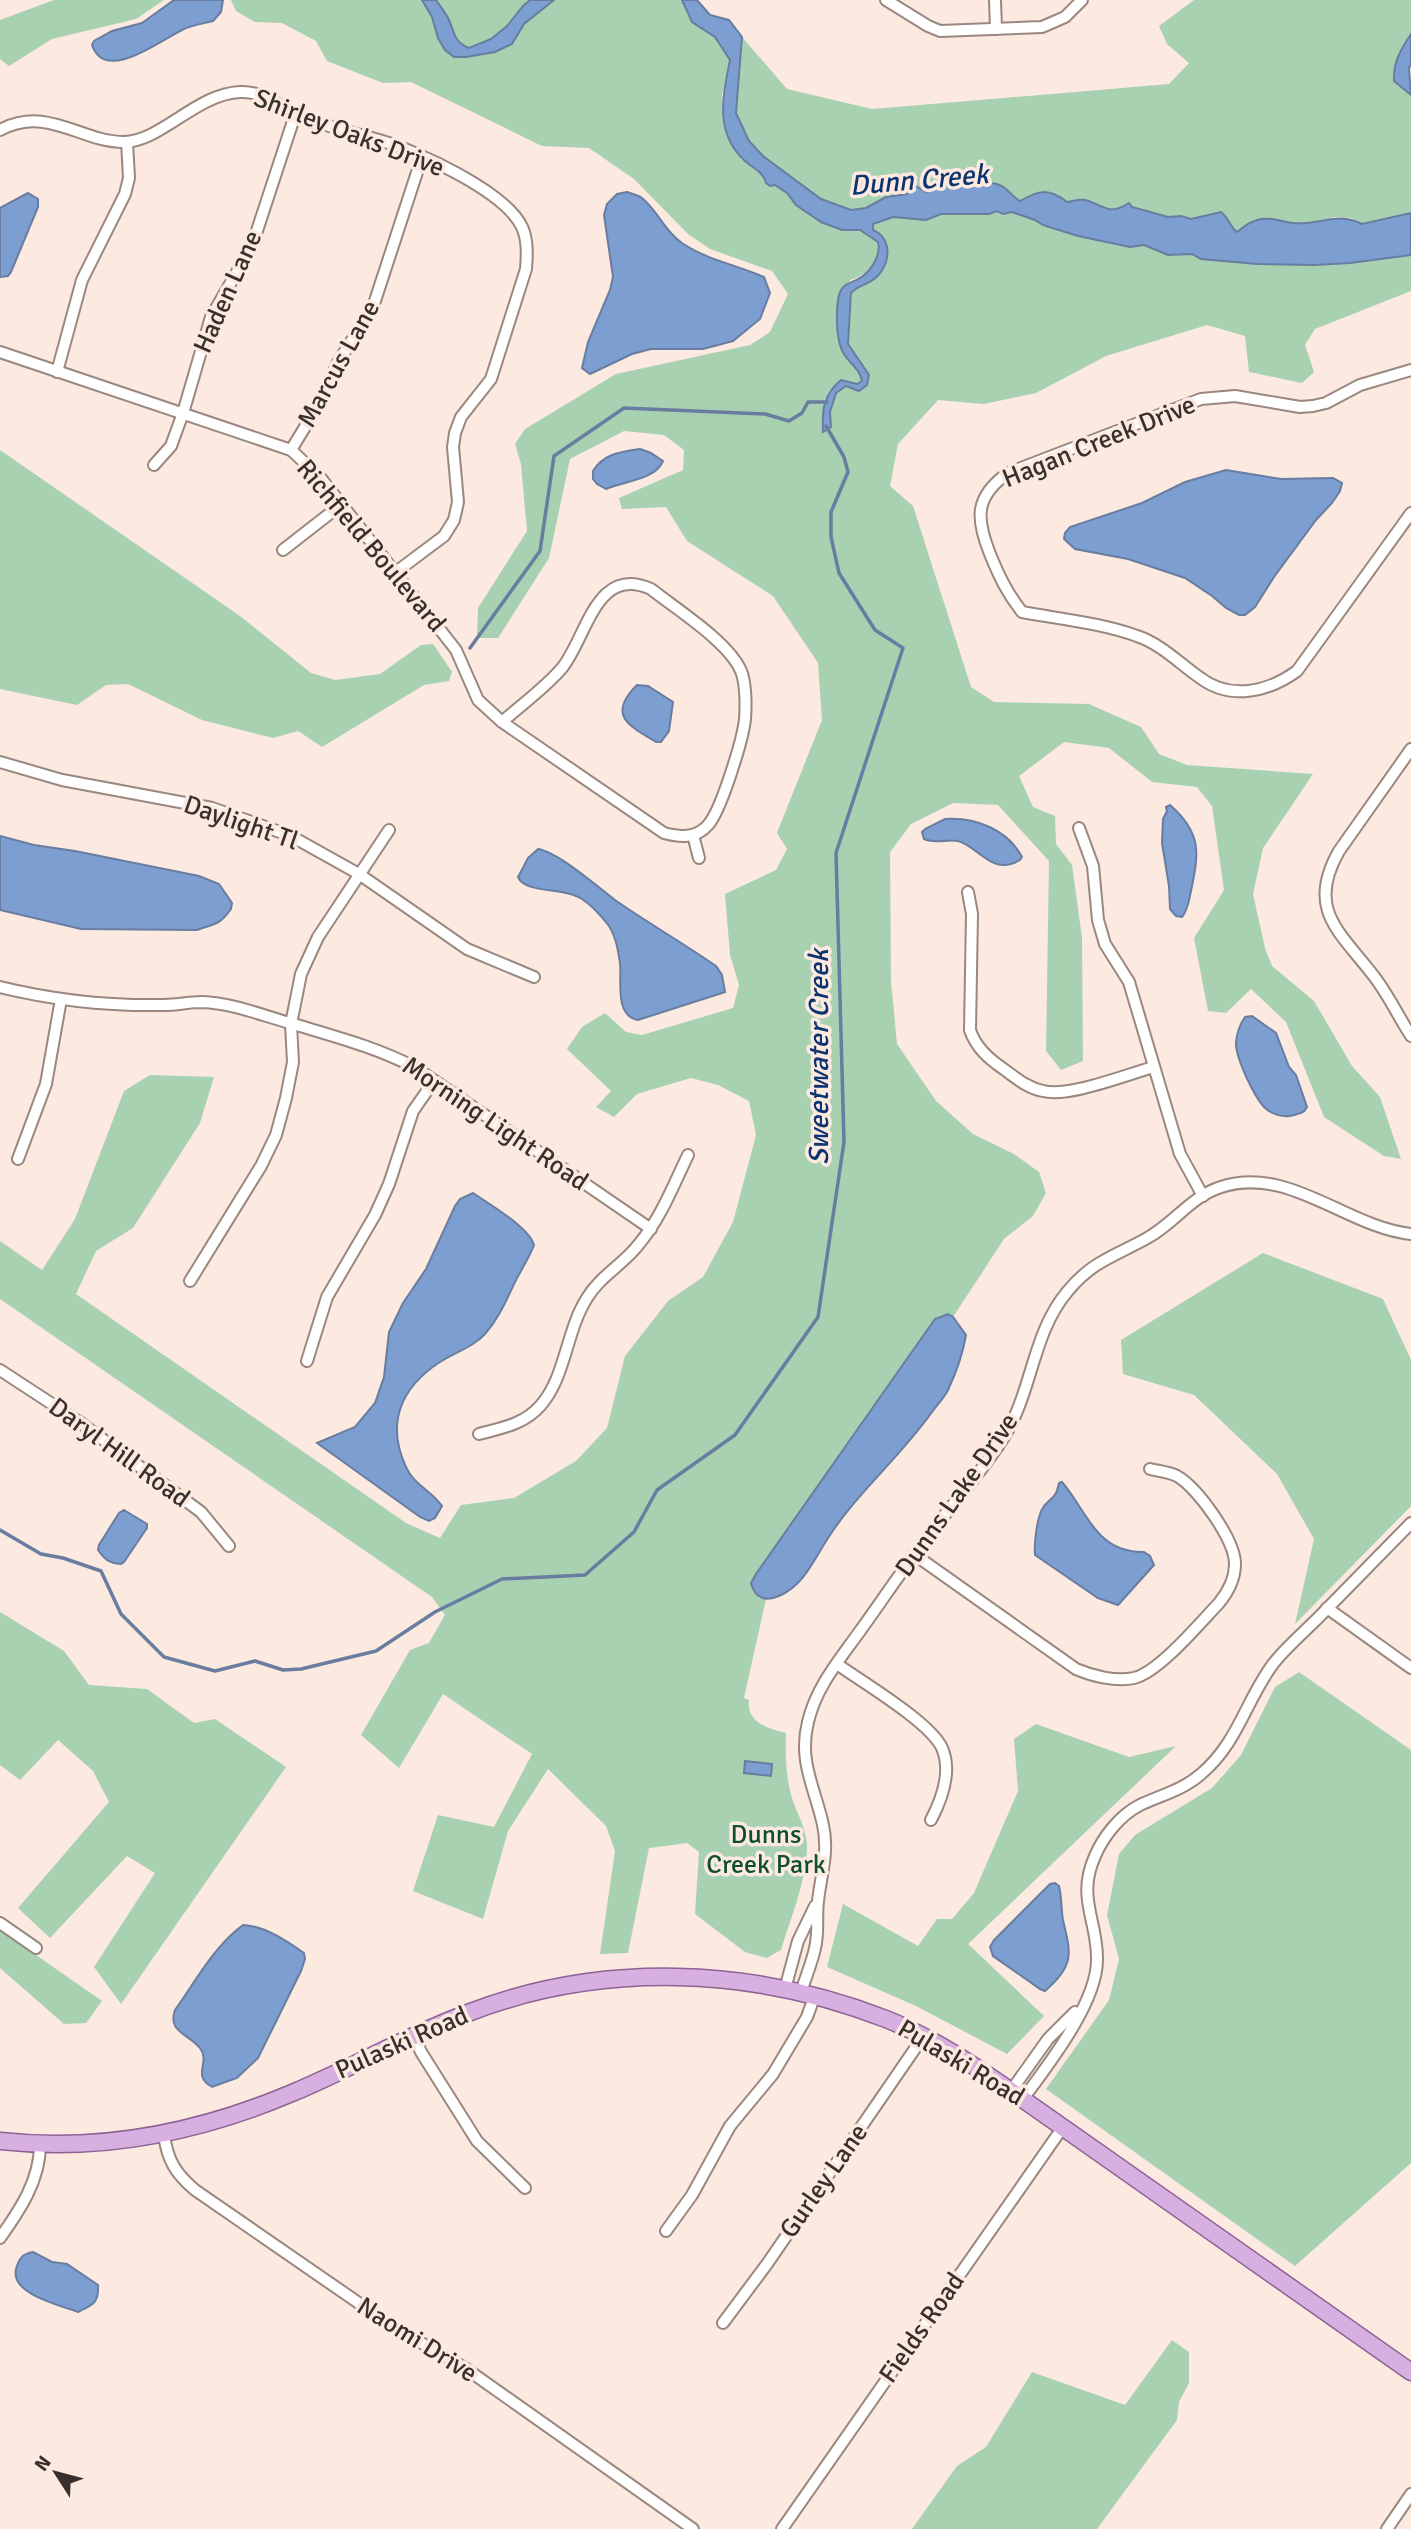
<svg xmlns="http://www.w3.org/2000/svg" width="1411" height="2529" viewBox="0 0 1411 2529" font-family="Signika,sans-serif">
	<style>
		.green { fill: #a8d1b2 }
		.water { fill: #7d9ed0; stroke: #687d9f; stroke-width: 2 }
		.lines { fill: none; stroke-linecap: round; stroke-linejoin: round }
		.stream { stroke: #687d9f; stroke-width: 3.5 }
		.street-casing { stroke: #9a887f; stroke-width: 14 }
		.primary-casing { stroke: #8e6195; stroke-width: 19 }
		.street { stroke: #fff; stroke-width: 10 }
		.primary { stroke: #d7b0e1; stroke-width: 16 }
		.labels { text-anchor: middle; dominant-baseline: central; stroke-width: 7; stroke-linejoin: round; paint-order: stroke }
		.street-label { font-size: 26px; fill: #38302d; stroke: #fce9df }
		.park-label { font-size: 26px; fill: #0d4f29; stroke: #fce9df }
		.water-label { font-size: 28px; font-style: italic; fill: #0c3470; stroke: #fce9df }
	</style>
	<rect width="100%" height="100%" fill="#fce9df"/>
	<!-- green -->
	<g class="green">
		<polygon points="54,0 164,0 136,19 52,39 9,66 0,59 0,20"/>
		<path d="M231,0H422L432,17L438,38L454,57L512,44L524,24L554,0H682L692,22L715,37L730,60L722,95L723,120L728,138L747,163L787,193L796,205L821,222L842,230H859L878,242C883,260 866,276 850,280L845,355L861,373L862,381L857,384L841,380L824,400L823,431L831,427L830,412L836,393L846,386L867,385L864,367L848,344L852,293L856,288L874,280L887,243L873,230V223L893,217L926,220L941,214H989L997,211L1003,214L1012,212L1035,220L1043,226L1078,236L1130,247L1144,245L1168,255L1192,254L1201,259L1257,264L1314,265L1350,263L1411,255V291L1315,329L1305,345L1314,372L1302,383L1249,372L1245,336L1207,325L1106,356L1036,393L984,404L938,400L898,444L890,486L913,506L971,687L994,702L1089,704L1141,727L1159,754L1187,765L1313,774L1263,848L1253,894L1265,948L1272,966L1314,1001L1352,1066L1380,1097L1401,1159L1384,1156L1324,1117L1286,1022L1251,989L1226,1013L1208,1011L1194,938L1224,890L1212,806L1197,787L1152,782L1109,748L1064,742L1019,776L1033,807L1055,816L1056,844L1072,865L1082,938L1083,1061L1061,1070L1046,1051L1049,861L998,805L953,803L911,824L890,852L891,981L897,1044L936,1101L973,1134L1014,1154L1039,1172L1046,1193L1033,1216L1004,1239L953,1317L948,1314L935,1319L756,1574L759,1597L766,1599L744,1698L749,1700C746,1723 768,1728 786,1733C785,1756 786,1782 794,1804C799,1817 806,1829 807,1845C807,1880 791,1917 781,1950L767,1958L745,1952L695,1914L699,1852L687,1843L649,1848L628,1953L600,1954L615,1851L606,1826L548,1769L508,1831L483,1919L413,1891L438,1815L494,1827L532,1754L443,1694L399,1768L361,1735L410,1650L429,1643L445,1615L432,1597L0,1299V1241L42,1270L75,1219L124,1091L150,1075L214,1077L200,1123L133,1228L96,1251L76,1294L406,1523L440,1538L461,1505L514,1498L576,1461L607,1428L625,1356L668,1301L703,1277L733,1222L756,1135L749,1101L718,1085L691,1078L637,1094L614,1117L596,1107L611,1091L567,1049L582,1027L605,1013L626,1032L642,1035L733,1008L739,985L730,955L725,894L776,870L787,849L777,833L822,720L818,663L773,596L687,541L666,507L622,509L619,498L683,470L684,450L664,435L624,431L570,459L549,558L498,638H477L478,608L527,531L521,464L515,444L525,429L616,374L750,345L770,332L788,294L772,271L710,249L688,234L634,179L589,148L542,146L411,82L383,83L327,61L316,41L282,23L255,22L236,11Z"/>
		<path d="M436,0H530C521,7 516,17 508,26C497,37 483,42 469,49C454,42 455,34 449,20C446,13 440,7 436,0Z"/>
		<path d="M1194,0H1411V34L1399,53L1394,81L1411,95V213L1362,224L1352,218L1334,217L1310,223H1291L1283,220L1250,222L1237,232C1230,226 1229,218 1221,212L1191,219L1181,216L1168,217L1131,207L1103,209L1084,199L1067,202L1057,194L1021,201L989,182L956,187L951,184L926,192L886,197L866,208L851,210L821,199L763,156L749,141L736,114L742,37L787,89L872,109L1169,84L1189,63L1167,44L1159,26Z"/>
		<polygon points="0,450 240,616 311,673 335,680 380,674 421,645 433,644 452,672 449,681 424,685 322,747 298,731 273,738 202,720 128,684 106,685 77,705 0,689"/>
		<polygon points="1263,1253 1383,1299 1411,1360 1411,1506 1295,1624 1314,1539 1277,1474 1194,1395 1123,1374 1121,1340"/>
		<polygon points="0,1612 64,1651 89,1685 147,1689 194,1723 215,1719 286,1767 121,2004 94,1967 155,1873 127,1856 50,1938 18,1908 109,1802 93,1771 58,1740 20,1780 0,1765"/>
		<polygon points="1299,1672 1411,1750 1411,2163 1295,2266 1046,2089 1109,2000 1119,1959 1107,1915 1119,1854 1135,1835 1212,1788 1241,1755 1275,1687"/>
		<polygon points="1036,1724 1129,1757 1176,1746 968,1944 1044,2016 1007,2054 916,2006 827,1967 843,1904 918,1946 937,1919 952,1919 974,1893 1018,1791 1014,1739"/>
		<polygon points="0,1930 102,2001 86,2023 64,2024 0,1968"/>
		<polygon points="1172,2340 1189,2352 1189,2383 1179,2402 1177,2420 1097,2529 912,2529 957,2466 986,2447 1032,2372 1125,2405"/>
	</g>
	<!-- water -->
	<g class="water">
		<path d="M174,0H223L221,12L213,21C202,24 192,25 182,30C161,40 105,84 92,45L94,41L112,31L142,23Z"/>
		<path d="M422,0H436C440,6 446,13 449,20C455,34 454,42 469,48L491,39L507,26L523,6L530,0H554L524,24L512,44L495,52L466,57H454L445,50L438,38L432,17Z"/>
		<path d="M682,0H697L710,15L729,20L742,37L736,113L749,141L763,156L821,199L851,210L866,208L886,197L907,194L914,185L926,192L951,184L956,187C972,185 994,177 1007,190C1013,195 1013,197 1020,201C1039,190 1049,188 1067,202C1073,201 1080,199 1085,200C1102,204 1108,217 1129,203L1132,207L1168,217L1181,216L1191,219L1221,212C1229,218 1230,227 1237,232C1245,226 1250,221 1261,219C1272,217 1282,222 1293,223C1318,226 1338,211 1362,224L1411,213V255L1350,263L1314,265L1257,264L1201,259L1192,254L1168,255L1144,245L1130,247L1078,236L1043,225L1035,220L1012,212L1003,214L997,211L989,214H941L926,220L893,217L873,224V230C895,239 890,270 871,281C864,286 857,286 851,293L848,344L869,375L867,385L859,391L846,386L836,393L830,412L831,427L823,432C822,410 823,395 841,380L857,384L862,381C860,369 850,364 844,354C836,342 836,315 838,300C841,280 853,285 864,275C873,268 881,253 878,242L860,230H842L821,222L796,205L787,193L775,185L770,186L766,183C764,172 751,167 744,160C714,132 723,95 730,60L715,37L692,22Z"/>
		<path d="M1411,34V64L1409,68L1411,95L1394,81C1393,62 1401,49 1411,34Z"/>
		<path d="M627,192C632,194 638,195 642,198C658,211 665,232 682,243C707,260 737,265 764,277L770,293L760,319L733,341L703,349H651L632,354L590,374L582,368L588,342L610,290L613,277L604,215L607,204L617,194Z"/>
		<polygon points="28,193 38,199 38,207 11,272 8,276 0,277 0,208"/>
		<path d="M640,449L651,453L663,461C655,480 624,481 606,489L597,484L593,479V471C604,453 622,452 640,449Z"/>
		<polygon points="1226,470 1281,479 1333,478 1342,483 1340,491 1332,503 1316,520 1274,577 1255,607 1245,615 1239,615 1226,608 1212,596 1185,578 1128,559 1075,549 1064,539 1065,533 1070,527 1142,503 1185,482"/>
		<path d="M637,685L648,686L673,702L669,731L661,742H656C630,726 606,716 637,685Z"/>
		<path d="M1170,805C1202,833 1199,853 1191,891C1189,900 1188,910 1182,917L1176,916L1170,909L1169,886L1162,843L1163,819L1167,811L1166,807Z"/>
		<path d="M945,819C975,817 1007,829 1022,857L1020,860C992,877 978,846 958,841C947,839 935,844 924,839L922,832L925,829Z"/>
		<path d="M0,836L34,845L75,851L199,876L219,884L232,903L231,909C219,926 215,923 197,930L81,929L0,910Z"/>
		<path d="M538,849C558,852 598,887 615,900C648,923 683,943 716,966L722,975L725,992L638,1020C614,1016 622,979 620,963C618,950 616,937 609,926C602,917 591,905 582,899C565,887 525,894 518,877L528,858Z"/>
		<path d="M1252,1016L1276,1033L1289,1067L1296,1075L1307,1107C1304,1113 1301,1113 1294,1115C1284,1118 1272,1115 1264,1107C1254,1096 1235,1057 1236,1042C1237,1033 1240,1024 1245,1017Z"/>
		<path d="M473,1193C489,1204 529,1227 534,1245C530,1256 523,1267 517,1278C507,1298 500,1317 485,1334C472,1348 455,1352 440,1362C400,1388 386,1424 406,1467C413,1484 432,1491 442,1506L435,1518L429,1521L420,1517L317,1443L355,1427L375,1403L384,1377L389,1332L403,1303L426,1269L455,1206L460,1199Z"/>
		<path d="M948,1314L953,1317L966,1335C963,1353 956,1373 948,1390C944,1398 937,1405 932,1412C901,1456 859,1491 830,1535C815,1557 805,1585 779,1596C765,1602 755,1598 751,1583L756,1574L923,1336L935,1319Z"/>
		<path d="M1062,1482C1087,1511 1096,1553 1144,1552L1150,1556L1154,1565L1118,1605L1098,1598L1035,1555C1034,1543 1037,1515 1044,1506C1053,1496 1056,1498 1059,1483Z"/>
		<path d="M124,1510L147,1524V1528L124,1562L121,1564C109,1563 105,1560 98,1550L99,1545L119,1513Z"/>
		<polygon points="745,1761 772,1764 771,1776 744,1773"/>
		<path d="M1055,1883L1059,1886C1062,1898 1061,1909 1063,1920C1071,1954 1075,1965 1045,1991L1040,1989L993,1956L990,1947L994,1940L1050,1884Z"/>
		<path d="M243,1925C265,1926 287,1941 304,1953L305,1959L301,1971L258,2058L237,2078L212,2087C191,2075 211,2063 200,2048C189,2034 167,2032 175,2010C195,1982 215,1945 243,1925Z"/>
		<path d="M33,2252L52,2262L67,2264L98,2285C99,2303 93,2305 78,2312C59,2305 6,2293 17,2266C20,2257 23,2254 33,2252Z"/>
	</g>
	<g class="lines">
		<!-- stream -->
		<g class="stream">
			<polyline points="470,648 540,551 554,456 624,408 765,414 789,421 802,413 808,402 827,402"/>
			<polyline points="0,1530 41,1554 63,1558 101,1571 121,1614 164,1657 215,1671 255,1661 283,1670 301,1669 376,1651 435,1612 502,1579 585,1575 634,1532 657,1490 735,1435 818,1317 844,1142 836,853 903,648 875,630 839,573 831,537 831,512 848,472 844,457 826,426"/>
		</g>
		<defs>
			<g id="street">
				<polyline points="886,0 928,26 940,31 1042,27 1065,17 1082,0"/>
				<polyline points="995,0 996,29"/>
				<path d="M0,130C48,105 80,142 124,142C162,141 196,94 240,92C261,91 276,103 293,113C300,117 310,120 318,122C338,130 359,134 379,140C417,151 505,191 522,227C528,240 527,256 526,269L491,379L461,417L455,433L453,447L458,502L454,520L444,536L396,572"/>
				<path d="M0,352L291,450L320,477L456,650L478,700L502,722L664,833C679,837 696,839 708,825C721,811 743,739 745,719C746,706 746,683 741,671C729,642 676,609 651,589C596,564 587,637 562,668C545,688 521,705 502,722"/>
				<path d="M1411,370L1360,385L1326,403L1313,406L1300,407L1235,396L1201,399L1008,473C974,497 976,519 990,554C999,576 1007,593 1022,612C1060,619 1101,623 1137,636C1161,644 1179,663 1199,677C1230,701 1268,692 1297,671L1411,513"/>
				<polyline points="57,372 82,280 125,194 129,178 127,142"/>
				<polyline points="291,450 322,399 337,364 373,307 422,157"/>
				<polyline points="154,465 171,446 183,413 211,317 252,246 295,115"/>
				<polyline points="283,550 342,504"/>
				<path d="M1411,749L1339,851C1306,909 1339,931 1373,975C1388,994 1398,1016 1411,1036"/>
				<polyline points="0,762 62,780 212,808 291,836 359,874 467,949 534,977"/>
				<polyline points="1079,828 1093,866 1098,920 1105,944 1129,982 1180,1154 1203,1196"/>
				<polyline points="693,835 699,858"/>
				<path d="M968,892L972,914L970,1030C976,1048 989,1059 1005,1070C1017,1079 1028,1088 1043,1091C1068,1098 1128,1074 1154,1067"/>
				<path d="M0,987C53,1000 109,1006 164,1005C177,1005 189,1002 202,1002C232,1003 261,1015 290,1023C333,1036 376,1047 416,1068L651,1229"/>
				<polyline points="18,1159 46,1084 61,999"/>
				<polyline points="190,1281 261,1166 276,1135 286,1098 293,1062 291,1024 301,974 318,937 389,830"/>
				<polyline points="307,1361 327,1297 375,1215 389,1184 413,1111 434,1081"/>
				<polyline points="0,1370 78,1421 201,1512 229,1546"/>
				<path d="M479,1434C502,1428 525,1424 541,1405C566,1376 566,1331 587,1298C600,1276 624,1264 639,1244C661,1218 673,1186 688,1155"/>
				<path d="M915,1555L1076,1669C1092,1676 1116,1682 1134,1678C1159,1672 1200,1623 1219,1603C1228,1592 1235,1579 1235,1564C1235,1540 1198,1488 1177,1476C1169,1472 1158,1471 1150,1469"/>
				<polyline points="1327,1608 1411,1668"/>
				<path d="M837,1664C862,1682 930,1722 942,1748C952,1771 942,1799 931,1820"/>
				<polyline points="0,1923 36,1948"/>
				<polyline points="785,1989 798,1941 815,1906"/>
				<path d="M801,1993C805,1978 812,1963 815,1948C819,1933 816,1916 818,1901C821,1875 829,1851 823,1825C815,1788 798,1761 808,1722C816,1687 840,1659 860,1631C883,1599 905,1566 929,1535C954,1502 982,1472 1004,1437C1033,1390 1032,1334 1067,1292C1093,1260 1116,1256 1149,1237C1175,1222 1192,1196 1221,1187C1289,1165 1346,1227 1411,1234"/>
				<polyline points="414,2036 421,2052 477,2141 525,2188"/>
				<polyline points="1011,2091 1048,2039 1075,2012"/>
				<path d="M1023,2099C1048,2065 1097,2003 1097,1960C1098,1921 1076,1898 1095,1856C1103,1837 1120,1815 1140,1805C1161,1795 1183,1790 1201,1774C1238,1743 1246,1700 1273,1664C1286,1647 1303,1633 1318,1618C1349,1586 1380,1555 1411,1523"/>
				<path d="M164,2134C167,2160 176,2174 195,2190L392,2326L465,2368L693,2529"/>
				<polyline points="666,2231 692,2195 730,2126 773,2074 807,2017 815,1995"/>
				<path d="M0,2238C20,2210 40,2180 40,2145"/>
				<polyline points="723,2323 767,2264 923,2037"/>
				<polyline points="782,2529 1063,2127"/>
				<polyline points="1387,2529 1411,2494"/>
			</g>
			<path id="primary" d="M0,2141C100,2152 200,2132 292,2093C352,2068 408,2035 468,2013C602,1961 753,1967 886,2019C931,2037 972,2064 1011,2091L1411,2372"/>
		</defs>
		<!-- street casing -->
		<use href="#street" class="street-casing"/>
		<!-- primary casing -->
		<use href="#primary" class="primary-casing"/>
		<!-- street -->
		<use href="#street" class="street"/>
		<!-- primary -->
		<use href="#primary" class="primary"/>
	</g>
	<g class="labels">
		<!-- street labels -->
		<g class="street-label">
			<text transform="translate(349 133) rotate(21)">Shirley Oaks Drive</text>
			<text transform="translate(228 292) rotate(-66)">Haden Lane</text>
			<text transform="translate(339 364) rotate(-61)">Marcus Lane</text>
			<text transform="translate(1099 442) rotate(-22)">Hagan Creek Drive</text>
			<text transform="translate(371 546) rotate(50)">Richfield Boulevard</text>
			<text transform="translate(241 823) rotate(19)">Daylight Tl</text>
			<text transform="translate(495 1124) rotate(34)">Morning Light Road</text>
			<text transform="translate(119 1453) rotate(36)">Daryl Hill Road</text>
			<text transform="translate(957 1495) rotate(-55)">Dunns Lake Drive</text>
			<text transform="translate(402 2043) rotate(-24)">Pulaski Road</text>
			<text transform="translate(961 2063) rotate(31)">Pulaski Road</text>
			<text transform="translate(824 2181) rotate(-55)">Gurley Lane</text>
			<text transform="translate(922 2328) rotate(-55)">Fields Road</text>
			<text transform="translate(417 2340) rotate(32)">Naomi Drive</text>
		</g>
		<!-- park labels -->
		<g class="park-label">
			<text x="766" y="1835">Dunns<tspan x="766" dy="30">Creek Park</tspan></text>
		</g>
		<!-- water labels -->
		<g class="water-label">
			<text transform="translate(919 180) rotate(-5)">Dunn Creek</text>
			<text transform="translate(819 1057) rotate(-90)">Sweetwater Creek</text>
		</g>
	</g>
	<!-- north arrow -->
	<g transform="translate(56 2473) rotate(306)" stroke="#fce9df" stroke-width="5" paint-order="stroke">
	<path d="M0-5L12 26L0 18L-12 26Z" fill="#38302d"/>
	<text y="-10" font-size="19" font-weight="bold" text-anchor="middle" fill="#38302d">N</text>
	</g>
</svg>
